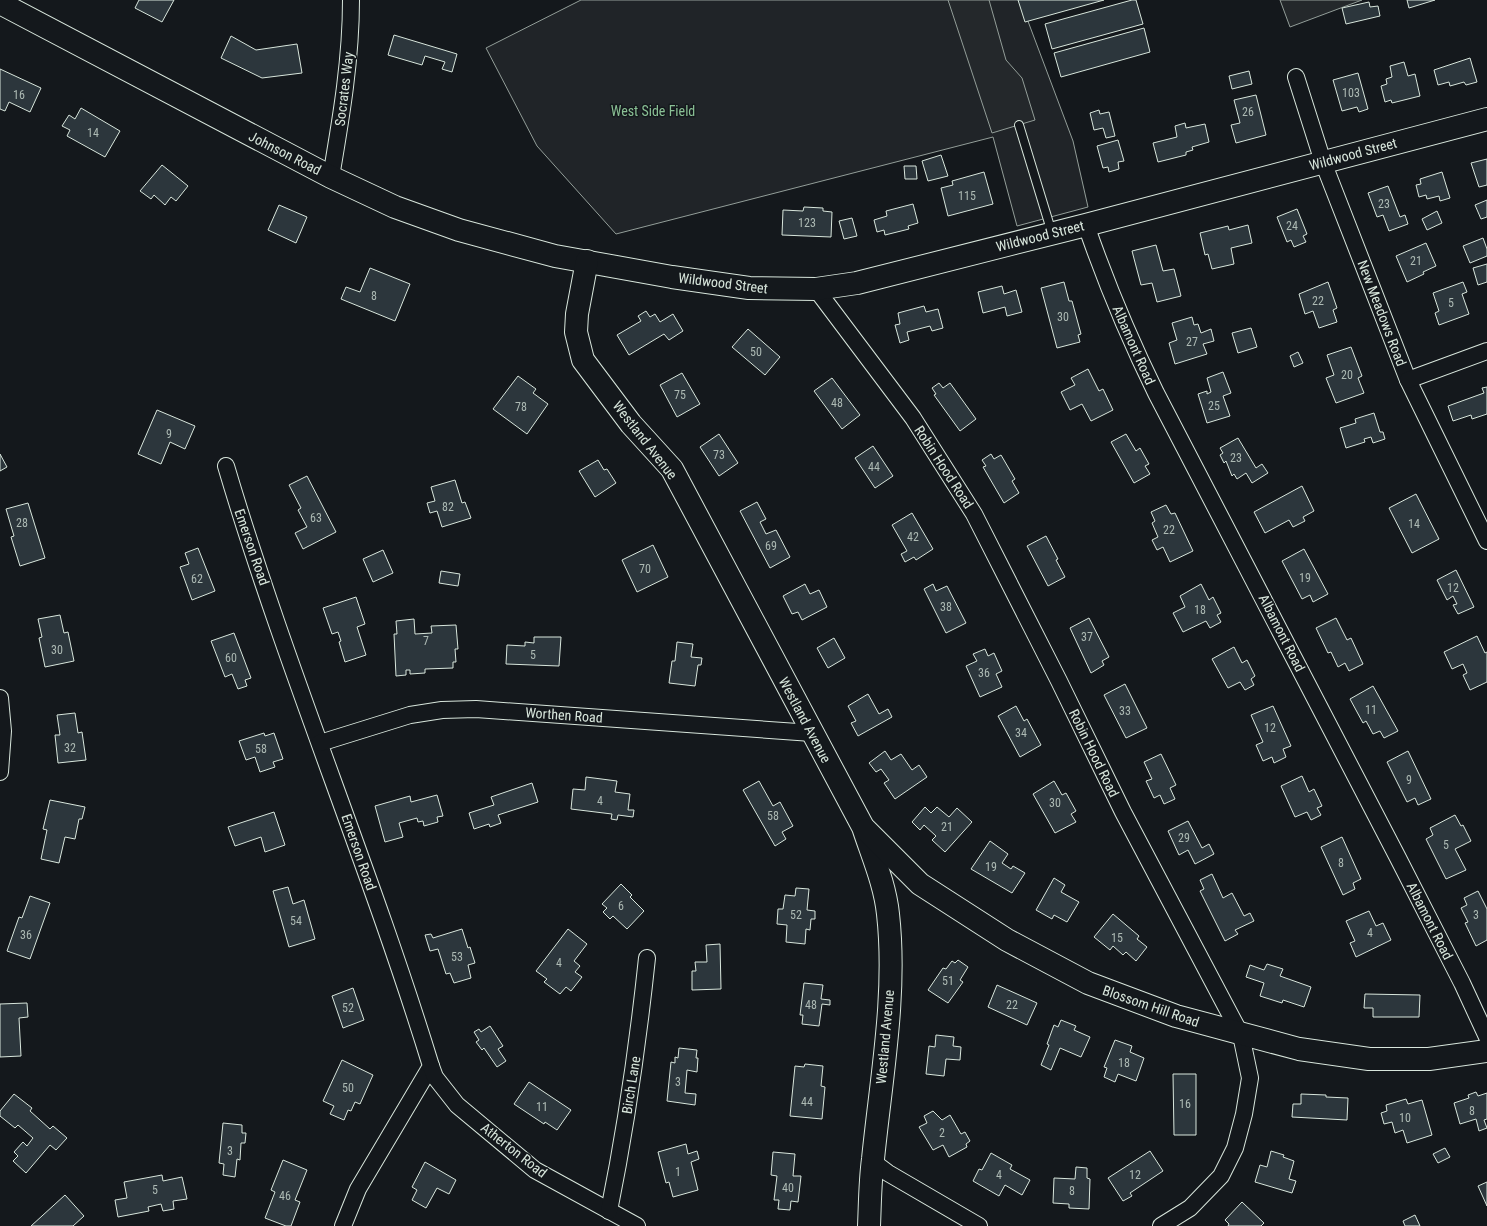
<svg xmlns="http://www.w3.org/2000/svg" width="1487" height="1226" viewBox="0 0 1487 1226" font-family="'Roboto Condensed',sans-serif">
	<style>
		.green { fill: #202428; stroke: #939e99 }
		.parking { fill: #24282b; stroke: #939e99 }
		.building { fill: #2c363c; stroke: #d8e6dc }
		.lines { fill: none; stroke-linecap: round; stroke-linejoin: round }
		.lane-casing { stroke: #d8e6dc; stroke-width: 10 }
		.street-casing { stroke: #d8e6dc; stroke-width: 18 }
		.secondary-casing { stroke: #d8e6dc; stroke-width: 24 }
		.lane { stroke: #14181c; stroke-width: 8 }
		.street { stroke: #14181c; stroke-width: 16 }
		.secondary { stroke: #14181c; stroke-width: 22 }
		.labels { text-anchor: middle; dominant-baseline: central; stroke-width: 3; stroke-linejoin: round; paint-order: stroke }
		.number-label { font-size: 12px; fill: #adbab4 }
		.street-label { font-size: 14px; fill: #d8e6dc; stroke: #14181c }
		.park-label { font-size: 14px; fill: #8ac095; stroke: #14181c }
	</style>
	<rect width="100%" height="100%" fill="#14181c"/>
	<!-- green -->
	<polygon class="green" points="581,0 1020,0 1073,141 1088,207 1017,226 993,137 616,234 537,146 486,48"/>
	<!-- parking -->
	<g class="parking">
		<polygon points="948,0 989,0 1006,60 1022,78 1035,120 992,133"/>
		<polygon points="1280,0 1362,0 1290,27"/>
	</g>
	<!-- building -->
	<g class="building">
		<polygon points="139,0 174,0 162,22 135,8"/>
		<polygon points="1018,0 1104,0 1025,22"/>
		<polygon points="1132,0 1136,0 1143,24 1052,49 1045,24"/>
		<polygon points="1407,0 1435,0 1409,8"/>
		<polygon points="1369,2 1370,7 1378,6 1380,16 1346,24 1342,8"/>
		<polygon points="1144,28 1150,52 1061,77 1054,53"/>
		<polygon points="394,35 457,54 452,72 442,69 445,62 425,56 422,65 388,55"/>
		<polygon points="231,36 256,50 297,44 302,73 262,78 221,58"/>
		<polygon points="1470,58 1477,82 1466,85 1464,82 1450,86 1449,82 1438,85 1434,70"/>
		<polygon points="1404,62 1408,76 1415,74 1420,96 1392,103 1391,100 1385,102 1381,86 1387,84 1386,79 1392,77 1390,66"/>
		<polygon points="0,69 41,88 30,112 9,102 5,111 0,109"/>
		<polygon points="1249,71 1252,84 1232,89 1229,76"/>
		<polygon points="1358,73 1368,109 1359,112 1357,107 1342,111 1333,80"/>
		<polygon points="1256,95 1266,135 1236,143 1231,125 1240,123 1234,100"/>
		<polygon points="81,108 120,131 105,157 67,136 70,130 62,126 69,115 75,119"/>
		<polygon points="1099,110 1100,114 1109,112 1115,136 1106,138 1103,128 1094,130 1090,113"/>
		<polygon points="1185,123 1186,128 1205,124 1209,142 1192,147 1193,150 1186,152 1186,155 1158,162 1153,143 1177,137 1175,126"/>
		<polygon points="1118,140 1124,161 1118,162 1119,169 1109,172 1108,167 1103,168 1097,146"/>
		<polygon points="941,155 948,176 928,181 922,161"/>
		<polygon points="1487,159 1487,185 1479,187 1471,163"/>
		<polygon points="162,165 188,186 176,201 171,197 165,205 154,195 151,199 140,191"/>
		<polygon points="904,166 916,166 917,179 905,179"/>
		<polygon points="984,172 993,204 948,216 941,188 953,185 952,181"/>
		<polygon points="1442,172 1450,198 1440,201 1439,196 1427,199 1426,195 1419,197 1416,185 1421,184 1420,179"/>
		<polygon points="1388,186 1400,217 1405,215 1408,224 1389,231 1383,215 1377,217 1368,193"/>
		<polygon points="1487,200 1487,217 1481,219 1475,205"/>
		<polygon points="913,204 918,223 908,226 909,229 885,235 884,230 877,232 874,220 887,216 886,211"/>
		<polygon points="279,205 307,217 296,243 268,230"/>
		<polygon points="804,207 823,208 823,211 832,212 831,237 782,235 783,210 803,211"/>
		<polygon points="1297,209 1307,234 1303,236 1306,242 1294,247 1291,240 1287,242 1277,217"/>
		<polygon points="1437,211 1442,223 1427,230 1422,219"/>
		<polygon points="852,218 857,236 844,239 839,221"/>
		<polygon points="1248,225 1252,243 1231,248 1234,264 1212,269 1208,254 1205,255 1200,233 1228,226 1229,230"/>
		<polygon points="1483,238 1487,249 1487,256 1470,263 1463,246"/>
		<polygon points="1426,243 1436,266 1423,272 1424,274 1407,282 1396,256"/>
		<polygon points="1156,245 1163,271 1174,269 1181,296 1157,302 1152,283 1141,285 1132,251"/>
		<polygon points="1487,264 1487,282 1478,285 1473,268"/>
		<polygon points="370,268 410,284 395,321 341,299 346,287 360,292"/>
		<polygon points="1064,282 1069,301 1072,301 1081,334 1078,335 1080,342 1057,348 1041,288"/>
		<polygon points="1328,282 1337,308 1333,310 1337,322 1319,328 1313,311 1305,314 1299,294"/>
		<polygon points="1463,282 1467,292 1462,294 1469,314 1439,325 1435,313 1439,311 1433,293"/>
		<polygon points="1002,286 1004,294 1016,290 1022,312 1007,316 1005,307 983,313 978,292"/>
		<polygon points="924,306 926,312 938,309 943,328 932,331 930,326 907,332 909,340 900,343 895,325 900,324 898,313"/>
		<polygon points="646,311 650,317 655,314 660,322 673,314 683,331 669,340 664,334 629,355 617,335 641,321 638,316"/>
		<polygon points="1192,317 1194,325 1198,324 1201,333 1211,329 1214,341 1203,344 1207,354 1175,364 1169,343 1177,340 1172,323"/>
		<polygon points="1251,328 1257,347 1238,353 1232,333"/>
		<polygon points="748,329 780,357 765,375 732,347"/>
		<polygon points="1351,347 1362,376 1358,378 1364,393 1336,403 1326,378 1334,375 1327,355"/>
		<polygon points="1298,352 1303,363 1294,367 1290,356"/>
		<polygon points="1088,369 1099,391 1103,389 1113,410 1091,421 1082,404 1070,410 1061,392 1075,385 1071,378"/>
		<polygon points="1223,372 1231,393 1223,396 1230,416 1207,423 1198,394 1207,391 1207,394 1211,392 1207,378"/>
		<polygon points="682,373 700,404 677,417 660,385"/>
		<polygon points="518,376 536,389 533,393 548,404 527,434 493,409"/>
		<polygon points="832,378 860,415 842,429 814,391"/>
		<polygon points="939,383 943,388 950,383 976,419 960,431 934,395 936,394 932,388"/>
		<polygon points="1487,387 1487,414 1472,419 1471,415 1453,421 1448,406 1484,393 1482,388"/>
		<polygon points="157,410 195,426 185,449 170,442 161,464 138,454"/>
		<polygon points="1374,413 1380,432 1383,432 1385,439 1373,443 1371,437 1364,439 1365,442 1346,448 1340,428 1356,423 1355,419"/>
		<polygon points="719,434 738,463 719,476 700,447"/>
		<polygon points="1126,434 1136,451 1140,448 1149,464 1145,466 1150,474 1134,483 1111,442"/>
		<polygon points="1238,438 1256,468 1262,464 1268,473 1252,483 1246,473 1237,479 1234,474 1232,476 1226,461 1224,463 1220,455 1223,453 1220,448"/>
		<polygon points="873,446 893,476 875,488 855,458"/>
		<polygon points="0,454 7,467 0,471"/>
		<polygon points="991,454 994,459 1001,455 1015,479 1012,481 1019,493 1004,503 983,467 986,466 982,460"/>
		<polygon points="598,460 604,470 607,469 616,483 595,497 579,471"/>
		<polygon points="307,476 336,532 303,549 295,533 307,527 298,510 301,508 289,485"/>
		<polygon points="455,480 462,503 465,502 471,518 442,527 437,511 430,513 427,503 435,501 431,487"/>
		<polygon points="1302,486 1314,511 1303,517 1305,521 1293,527 1289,520 1265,533 1254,512"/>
		<polygon points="1416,494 1439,539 1412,553 1389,508"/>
		<polygon points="757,502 766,519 760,522 766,534 776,530 790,557 770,568 740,511"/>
		<polygon points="28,503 45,558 20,566 11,537 14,536 6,509"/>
		<polygon points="1166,505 1171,514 1175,513 1193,551 1170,562 1163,547 1157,550 1152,540 1158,537 1152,523 1155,521 1151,512"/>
		<polygon points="912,513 933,549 916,560 914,557 905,562 901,554 907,551 892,525"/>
		<polygon points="1046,536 1058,559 1056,560 1065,577 1048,586 1027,546"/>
		<polygon points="653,545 668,577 637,592 622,560"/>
		<polygon points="198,548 215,591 192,600 180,567 189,564 185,553"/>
		<polygon points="1304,549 1328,594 1313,602 1310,595 1302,599 1282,561"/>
		<polygon points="383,550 393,573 373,582 363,559"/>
		<polygon points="1456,570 1474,607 1458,614 1453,605 1457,604 1453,596 1447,600 1437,580"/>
		<polygon points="441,571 460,574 458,586 439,583"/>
		<polygon points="805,584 810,594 819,590 827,607 802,620 798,612 792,614 783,596"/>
		<polygon points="933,584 936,591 947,586 966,623 946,633 924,589"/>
		<polygon points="1201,584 1209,600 1213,597 1221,613 1217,615 1221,622 1210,628 1206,621 1183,632 1173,613 1185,607 1180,596"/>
		<polygon points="356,597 365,624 357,627 366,655 345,662 339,642 341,641 338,632 332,634 323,608"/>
		<polygon points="60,615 64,633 68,632 74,661 45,667 39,638 42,637 38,619"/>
		<polygon points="1089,618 1109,657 1102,661 1104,665 1091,673 1070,628"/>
		<polygon points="1336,618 1347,640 1351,638 1363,664 1349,671 1345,663 1338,667 1331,652 1328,653 1316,628"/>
		<polygon points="414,619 415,634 432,633 431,626 456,625 458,649 455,649 456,662 453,662 453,668 425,669 425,673 410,674 410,670 406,670 406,675 396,676 394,634 397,634 396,621"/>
		<polygon points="234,633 251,678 245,680 247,686 238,689 232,674 225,677 211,641"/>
		<polygon points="1477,636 1485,653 1487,652 1487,682 1470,690 1463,675 1467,673 1463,664 1452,669 1444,652"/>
		<polygon points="534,637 561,637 559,666 506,664 507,645 525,646 525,642 534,643"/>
		<polygon points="834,638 845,658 828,668 817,648"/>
		<polygon points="677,642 693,644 691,657 702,658 701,665 698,665 695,686 669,683 672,661 675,661"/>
		<polygon points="1234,647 1242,663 1247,660 1255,676 1251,679 1254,685 1245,690 1240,682 1228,688 1212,659"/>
		<polygon points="985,649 988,656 994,653 1002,671 996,674 1002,687 980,697 966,666 977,661 973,654"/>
		<polygon points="1125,684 1147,728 1126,738 1104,695"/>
		<polygon points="1373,686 1398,731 1384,738 1380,731 1373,734 1366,721 1363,723 1350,699"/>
		<polygon points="868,694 879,714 888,709 892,717 858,736 851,723 856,721 848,706"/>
		<polygon points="1016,706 1024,721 1027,719 1041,745 1020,757 998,716"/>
		<polygon points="1273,706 1291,746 1283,749 1286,757 1274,763 1272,757 1263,761 1256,745 1263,742 1251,715"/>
		<polygon points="75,713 78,733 82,732 86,760 58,763 55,735 60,735 57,715"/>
		<polygon points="264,733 265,736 274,733 283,759 273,762 275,767 260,772 255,757 246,760 239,741"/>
		<polygon points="885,751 891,760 901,754 912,770 919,765 927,777 895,799 884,783 889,780 881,769 876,772 869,763"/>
		<polygon points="1408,751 1431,799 1418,805 1415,798 1407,802 1387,762"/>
		<polygon points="1161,754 1176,785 1170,788 1175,799 1164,804 1160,795 1154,798 1146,781 1152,779 1144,762"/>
		<polygon points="1302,776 1309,792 1314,789 1322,806 1317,808 1321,815 1311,820 1307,812 1295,817 1281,786"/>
		<polygon points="586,777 617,781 615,792 630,794 628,810 634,810 633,817 618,815 617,820 611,819 612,814 571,809 573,789 585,790"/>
		<polygon points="759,781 773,806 780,802 793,826 782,832 786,839 775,846 743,790"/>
		<polygon points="1054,781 1062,795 1066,793 1076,811 1071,814 1076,822 1055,833 1033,794"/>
		<polygon points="532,783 538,802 498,815 501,823 490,827 489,824 474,829 469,813 494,805 491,797"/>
		<polygon points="437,795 443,816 437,817 438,822 424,826 423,821 418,822 417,818 399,823 403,837 385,842 375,806 410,796 411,802"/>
		<polygon points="50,800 85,807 82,819 79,819 75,839 65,837 59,863 41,859 47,830 43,829"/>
		<polygon points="925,807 931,813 937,807 949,817 957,808 972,822 945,852 932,840 936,836 924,825 920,830 912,822"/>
		<polygon points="274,812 285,845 265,852 261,837 235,846 228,827"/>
		<polygon points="1455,815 1461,826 1463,825 1471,841 1455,849 1466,870 1446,879 1426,839 1433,835 1430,828"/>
		<polygon points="1188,821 1202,848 1209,844 1214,854 1195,864 1188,850 1179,855 1168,831"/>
		<polygon points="1342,837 1361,879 1353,883 1355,889 1343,895 1321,847"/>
		<polygon points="990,841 1008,854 1002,863 1011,869 1013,866 1025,873 1012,893 971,869"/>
		<polygon points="1212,874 1223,898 1232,893 1244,916 1250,913 1254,921 1235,930 1238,934 1225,941 1200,891 1204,889 1200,880"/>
		<polygon points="1054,878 1065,885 1061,892 1079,902 1067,922 1054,915 1052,919 1036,910"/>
		<polygon points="621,884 632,895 630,897 644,911 627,929 613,916 610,919 603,912 607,908 602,904"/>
		<polygon points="288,887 293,904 304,900 315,939 289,947 273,891"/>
		<polygon points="796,888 809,889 807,910 815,911 815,919 811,919 810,930 806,929 805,944 786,942 787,925 777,924 778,909 783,909 785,895 795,896"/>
		<polygon points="1478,891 1487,909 1487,940 1476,946 1465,923 1468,922 1461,908 1467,905 1464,898"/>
		<polygon points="30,896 50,903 30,959 7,951 19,917 22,918"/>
		<polygon points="1369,911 1376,926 1383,923 1391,940 1356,957 1350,943 1355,941 1346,921"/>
		<polygon points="1113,914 1139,936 1137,939 1147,947 1136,961 1126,952 1123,955 1113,946 1110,950 1094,937"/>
		<polygon points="462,929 468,948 470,947 475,963 468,965 471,978 454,983 450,973 446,974 438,949 430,951 425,935 431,934 433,938"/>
		<polygon points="568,929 587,944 574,961 580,966 575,972 582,977 571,991 566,987 560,994 544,982 547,979 536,971"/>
		<polygon points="720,944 721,989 692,990 692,971 696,971 695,962 707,962 706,945"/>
		<polygon points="958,960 968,967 960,980 963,982 948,1003 928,990 943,968 946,969 952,961 955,963"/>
		<polygon points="1267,964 1283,969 1280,976 1311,987 1304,1007 1283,1000 1282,1003 1260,996 1264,983 1246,977 1250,965 1264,970"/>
		<polygon points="804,983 823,985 821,999 830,1000 830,1005 822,1004 819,1026 802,1024 803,1015 800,1015"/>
		<polygon points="997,985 1037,1003 1027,1025 988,1007"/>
		<polygon points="353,988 364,1020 343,1028 332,996"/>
		<polygon points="1365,994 1420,995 1419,1017 1373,1017 1373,1008 1364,1008"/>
		<polygon points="27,1003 28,1017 19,1018 21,1056 0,1057 0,1004"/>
		<polygon points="1061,1020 1076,1026 1074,1030 1090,1037 1081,1057 1060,1048 1051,1070 1041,1065 1049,1045 1047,1044 1054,1025 1058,1027"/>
		<polygon points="490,1026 503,1046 498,1049 506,1061 497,1067 484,1048 482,1050 476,1042 479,1040 474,1032 479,1029 481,1032"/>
		<polygon points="936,1035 954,1037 953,1046 961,1047 960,1060 946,1059 944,1076 926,1074 929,1046 935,1047"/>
		<polygon points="1115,1040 1132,1046 1130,1052 1144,1058 1136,1081 1118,1074 1115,1082 1104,1077 1107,1068 1104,1067"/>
		<polygon points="679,1048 697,1050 696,1058 698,1058 697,1072 687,1070 685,1093 696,1094 695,1105 667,1101 671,1062 675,1063 675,1057 678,1058"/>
		<polygon points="342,1060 373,1075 360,1104 355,1102 351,1111 348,1110 344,1120 330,1114 334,1106 323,1101"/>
		<polygon points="805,1064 823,1066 821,1086 825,1087 822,1119 790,1116 795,1066 804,1067"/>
		<polygon points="1173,1074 1196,1074 1196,1135 1174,1135"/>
		<polygon points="529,1082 571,1110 557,1130 545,1122 544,1124 514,1104"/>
		<polygon points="1476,1092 1478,1096 1487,1093 1487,1119 1484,1120 1487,1128 1479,1131 1476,1119 1460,1124 1454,1103 1469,1098 1468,1095"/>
		<polygon points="14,1094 32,1108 30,1111 50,1129 53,1126 67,1138 56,1150 50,1145 26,1173 13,1161 18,1156 14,1152 23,1142 27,1146 33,1138 18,1125 15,1128 0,1116 0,1111"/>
		<polygon points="1301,1094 1326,1095 1326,1097 1348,1098 1347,1120 1292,1117 1293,1104 1301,1104"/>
		<polygon points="1406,1099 1408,1104 1422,1100 1432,1135 1407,1143 1403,1130 1395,1133 1392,1122 1384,1124 1381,1113 1387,1111 1386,1105"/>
		<polygon points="933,1111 942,1120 950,1115 961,1134 965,1132 970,1141 966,1144 967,1147 949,1157 943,1145 933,1150 919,1127 927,1123 924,1116"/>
		<polygon points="223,1123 242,1125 242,1133 246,1133 245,1143 241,1143 240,1160 237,1159 235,1177 223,1175 224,1164 219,1163"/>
		<polygon points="686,1144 688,1154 697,1151 699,1159 691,1162 698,1190 673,1197 669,1182 666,1183 658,1152"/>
		<polygon points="1445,1148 1450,1157 1438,1163 1433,1154"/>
		<polygon points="1150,1151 1163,1171 1130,1193 1132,1196 1123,1201 1108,1178"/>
		<polygon points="1271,1151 1284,1155 1283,1157 1294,1161 1289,1179 1296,1181 1292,1193 1255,1182 1260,1165 1267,1167"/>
		<polygon points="773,1152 795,1154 793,1176 801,1176 798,1202 791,1201 790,1210 778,1209 779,1200 774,1200 777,1176 771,1175"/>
		<polygon points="991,1153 1012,1165 1010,1169 1030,1180 1022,1195 1005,1185 999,1196 973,1181 979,1169 982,1170"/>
		<polygon points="283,1160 307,1170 295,1200 300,1202 291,1226 286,1226 265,1218 275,1192 271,1190"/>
		<polygon points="425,1162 456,1180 449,1194 437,1188 426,1208 412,1200 417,1190 412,1187"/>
		<polygon points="1076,1167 1087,1168 1087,1178 1090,1179 1089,1209 1069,1208 1069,1204 1053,1203 1054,1178 1075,1179"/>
		<polygon points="162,1175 163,1181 182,1177 187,1199 173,1201 174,1209 163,1211 161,1204 148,1207 149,1211 118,1217 115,1200 127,1198 124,1182"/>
		<polygon points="1487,1182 1487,1206 1478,1186"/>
		<polygon points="65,1195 84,1216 73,1226 31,1226"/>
		<polygon points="1242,1202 1264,1223 1261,1226 1228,1226 1229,1224 1225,1220"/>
		<polygon points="1415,1215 1420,1226 1405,1226 1403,1221"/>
	</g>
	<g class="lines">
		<defs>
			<polyline id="lane" points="1019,125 1052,233"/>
			<g id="street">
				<polyline points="1296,77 1323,162 1408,380 1487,541"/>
				<path d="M331,177C341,118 351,60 351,0"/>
				<path d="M1086,225C1106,283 1129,338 1156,393L1397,856L1462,983L1487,1037"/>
				<polyline points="816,289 913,418 974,514 1059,681 1123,812 1241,1035 1250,1078 1244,1114 1235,1148 1221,1176 1190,1208 1161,1226"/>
				<polyline points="1408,380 1487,351"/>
				<path d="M226,466C286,669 369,864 431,1066L358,1189L343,1226"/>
				<polyline points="0,698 3,731 0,772"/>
				<polyline points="320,743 410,715 442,710 476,709 812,733"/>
				<polyline points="431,1066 435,1077 457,1105 535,1170 637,1226"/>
				<polyline points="872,1161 888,1173 979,1226"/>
				<path d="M609,1211C626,1127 638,1043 647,958"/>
			</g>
			<g id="secondary">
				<polyline points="0,3 331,177 395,207 459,230 555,256 672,277 749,288 816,289 857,283 1086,225 1487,119"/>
				<path d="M587,261L577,314L576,332L583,360L631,424L672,469L863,827C872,855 885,884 888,914C897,994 881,1079 873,1159C870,1181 870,1204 869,1226"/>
				<polyline points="866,830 920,884 1007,940 1088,983 1176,1016 1299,1049 1369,1059 1429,1059 1487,1051"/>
			</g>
		</defs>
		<!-- lane casing -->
		<use href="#lane" class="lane-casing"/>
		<!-- street casing -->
		<use href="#street" class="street-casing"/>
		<!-- secondary casing -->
		<use href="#secondary" class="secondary-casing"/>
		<!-- lane -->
		<use href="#lane" class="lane"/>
		<!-- street -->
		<use href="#street" class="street"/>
		<!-- secondary -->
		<use href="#secondary" class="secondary"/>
	</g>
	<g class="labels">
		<!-- number labels -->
		<g class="number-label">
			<text x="1351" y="93">103</text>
			<text x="19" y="95">16</text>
			<text x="1248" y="112">26</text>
			<text x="93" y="133">14</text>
			<text x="967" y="196">115</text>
			<text x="1384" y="204">23</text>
			<text x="807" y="223">123</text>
			<text x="1292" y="226">24</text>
			<text x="1416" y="261">21</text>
			<text x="374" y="296">8</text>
			<text x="1318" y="301">22</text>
			<text x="1451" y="303">5</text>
			<text x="1063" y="317">30</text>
			<text x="1192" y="342">27</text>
			<text x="756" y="352">50</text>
			<text x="1347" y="375">20</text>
			<text x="680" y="395">75</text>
			<text x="837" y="403">48</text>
			<text x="1214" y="406">25</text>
			<text x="521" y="407">78</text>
			<text x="169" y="434">9</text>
			<text x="719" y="455">73</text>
			<text x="1236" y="458">23</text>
			<text x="874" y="467">44</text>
			<text x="448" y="507">82</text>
			<text x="316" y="518">63</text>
			<text x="22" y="523">28</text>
			<text x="1414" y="524">14</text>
			<text x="1169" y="530">22</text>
			<text x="913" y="537">42</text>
			<text x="771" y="546">69</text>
			<text x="645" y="569">70</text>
			<text x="1305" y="578">19</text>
			<text x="197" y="579">62</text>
			<text x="1453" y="588">12</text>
			<text x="946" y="607">38</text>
			<text x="1200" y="610">18</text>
			<text x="1087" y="637">37</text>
			<text x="426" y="641">7</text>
			<text x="57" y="650">30</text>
			<text x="533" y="655">5</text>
			<text x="231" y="658">60</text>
			<text x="984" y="673">36</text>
			<text x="1371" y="710">11</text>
			<text x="1125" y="711">33</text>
			<text x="1270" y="728">12</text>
			<text x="1021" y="733">34</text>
			<text x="70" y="748">32</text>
			<text x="261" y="749">58</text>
			<text x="1409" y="780">9</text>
			<text x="600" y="801">4</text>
			<text x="1055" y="803">30</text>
			<text x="773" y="816">58</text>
			<text x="947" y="827">21</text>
			<text x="1184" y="838">29</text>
			<text x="1446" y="845">5</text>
			<text x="1341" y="863">8</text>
			<text x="991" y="867">19</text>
			<text x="621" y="906">6</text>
			<text x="796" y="915">52</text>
			<text x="1476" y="915">3</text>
			<text x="296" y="921">54</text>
			<text x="1370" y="933">4</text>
			<text x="26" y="935">36</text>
			<text x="1117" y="938">15</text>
			<text x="457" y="957">53</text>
			<text x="559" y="963">4</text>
			<text x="948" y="981">51</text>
			<text x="811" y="1005">48</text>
			<text x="1012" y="1005">22</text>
			<text x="348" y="1008">52</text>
			<text x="1124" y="1063">18</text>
			<text x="678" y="1082">3</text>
			<text x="348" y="1088">50</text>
			<text x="807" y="1102">44</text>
			<text x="1185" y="1104">16</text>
			<text x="542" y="1107">11</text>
			<text x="1472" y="1111">8</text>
			<text x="1405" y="1118">10</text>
			<text x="942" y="1133">2</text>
			<text x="230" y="1151">3</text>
			<text x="678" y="1172">1</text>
			<text x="999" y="1175">4</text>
			<text x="1135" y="1175">12</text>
			<text x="788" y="1188">40</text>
			<text x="155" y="1190">5</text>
			<text x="1072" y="1191">8</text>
			<text x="285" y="1196">46</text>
		</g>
		<!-- street labels -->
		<g class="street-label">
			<text transform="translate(344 89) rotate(-83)">Socrates Way</text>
			<text transform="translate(285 153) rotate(27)">Johnson Road</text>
			<text transform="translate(1353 154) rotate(-15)">Wildwood Street</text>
			<text transform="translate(1040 236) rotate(-14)">Wildwood Street</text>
			<text transform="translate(723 283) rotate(7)">Wildwood Street</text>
			<text transform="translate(1382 313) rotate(69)">New Meadows Road</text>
			<text transform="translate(1134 345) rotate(66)">Albamont Road</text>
			<text transform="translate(645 440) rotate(52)">Westland Avenue</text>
			<text transform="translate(944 467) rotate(57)">Robin Hood Road</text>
			<text transform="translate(252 547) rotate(71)">Emerson Road</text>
			<text transform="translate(1282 633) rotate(63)">Albamont Road</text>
			<text transform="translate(564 715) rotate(4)">Worthen Road</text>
			<text transform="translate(805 720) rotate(62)">Westland Avenue</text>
			<text transform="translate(1094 753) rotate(64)">Robin Hood Road</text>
			<text transform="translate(359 852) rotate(71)">Emerson Road</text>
			<text transform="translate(1430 921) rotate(63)">Albamont Road</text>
			<text transform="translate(1151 1006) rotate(19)">Blossom Hill Road</text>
			<text transform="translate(885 1037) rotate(-85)">Westland Avenue</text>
			<text transform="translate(631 1085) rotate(-81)">Birch Lane</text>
			<text transform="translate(514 1150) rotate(38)">Atherton Road</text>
		</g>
		<!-- park labels -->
		<g class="park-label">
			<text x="653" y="111">West Side Field</text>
		</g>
	</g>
</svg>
